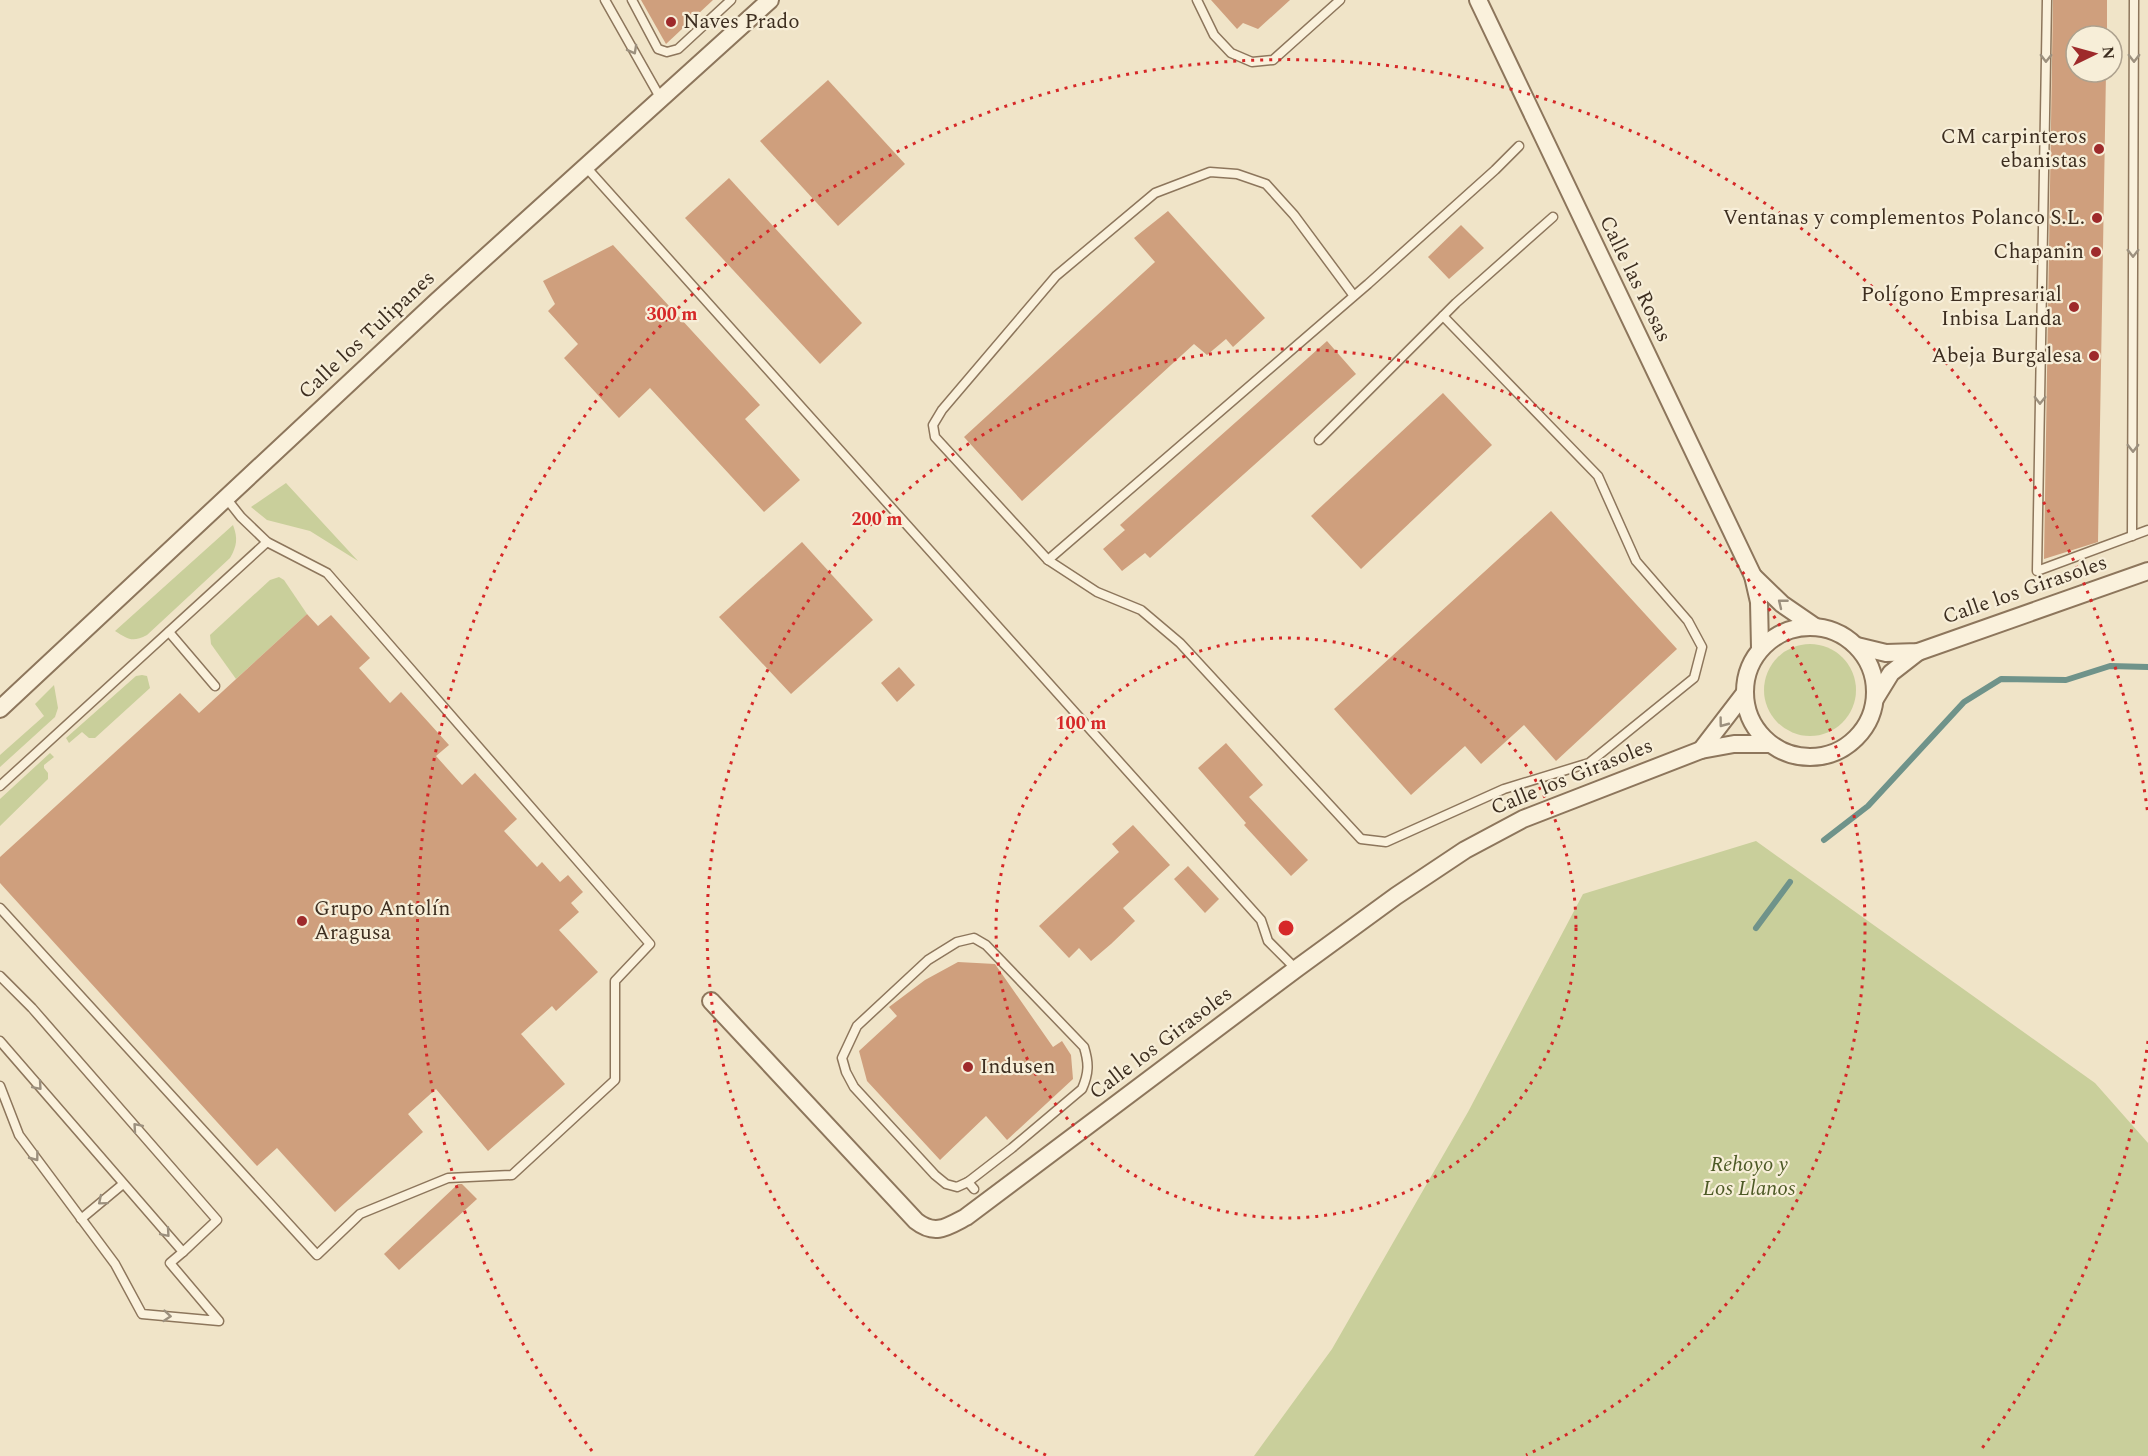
<svg xmlns="http://www.w3.org/2000/svg" width="2148" height="1456" viewBox="0 0 2148 1456" font-family="Spectral,serif">
	<style>
		.green { fill: #c9cf9b }
		.lines { fill: none; stroke-linecap: round; stroke-linejoin: round }
		.stream { stroke: #6f938a; stroke-width: 6 }
		.building { fill: #cf9f7d }
		.lane-casing { stroke: #8d765c; stroke-width: 11 }
		.street-casing { stroke: #8d765c; stroke-width: 20 }
		.lane { stroke: #faf1dc; stroke-width: 8 }
		.street { stroke: #faf1dc; stroke-width: 16 }
		.oneway { stroke: #9c907e }
		.ring { fill: none; stroke: #d62828; stroke-width: 3; stroke-dasharray: 3 6 }
		.poi-dot { fill: #9e2a2b; stroke: #f7eed8; stroke-width: 2 }
		.labels { text-anchor: middle; dominant-baseline: central; stroke-width: 4.5; stroke-linejoin: round; paint-order: stroke }
		.poi-label { font-size: 21px; fill: #3d2e20; stroke: #f7eed8; text-anchor: end }
		.street-label { font-size: 21px; fill: #3d2e20; stroke: #f7eed8 }
		.park-label { font-size: 21px; font-style: italic; fill: #4d5a26; stroke: #f7eed8 }
		.centre { fill: #d62828; stroke: #f7eed8; stroke-width: 3 }
		.ring-label { font-size: 18px; text-anchor: middle; font-weight: bold; fill: #d62828; stroke: #f7eed8; stroke-width: 4.5; stroke-linejoin: round; paint-order: stroke }
	</style>
	<rect width="100%" height="100%" fill="#f0e4c8"/>
	<!-- green -->
	<g class="green">
		<polygon points="286,483 358,561 310,531 267,520 251,507"/>
		<path d="M233,525C238,538 237,546 230,558L147,635C132,643 128,639 115,631Z"/>
		<polygon points="279,577 284,580 307,614 236,679 211,644 210,635 270,580"/>
		<circle cx="1810" cy="690" r="46"/>
		<polygon points="142,675 147,676 150,688 95,738 89,738 82,732 69,743 66,738 136,676"/>
		<polygon points="54,685 58,708 55,717 0,767 0,755 44,716 35,704"/>
		<polygon points="50,753 54,757 44,765 44,768 48,773 48,779 0,826 0,799"/>
		<polygon points="1756,841 2095,1083 2148,1143 2148,1456 1254,1456 1332,1349 1468,1112 1583,894"/>
	</g>
	<g class="lines">
		<!-- stream -->
		<g class="stream">
			<polyline points="1824,840 1868,806 1964,702 2001,679 2066,680 2110,666 2148,667"/>
			<polyline points="1756,928 1790,882"/>
		</g>
	</g>
	<!-- building -->
	<g class="building">
		<polygon points="641,0 713,0 666,44"/>
		<polygon points="1211,0 1290,0 1258,29 1243,23 1237,29"/>
		<polygon points="2053,0 2107,0 2107,36 2076,36 2076,72 2106,72 2098,542 2044,559"/>
		<polygon points="828,80 905,164 838,226 760,141"/>
		<polygon points="729,178 862,323 820,364 685,218"/>
		<polygon points="1168,211 1265,318 1233,347 1226,339 1207,355 1194,344 1022,501 964,437 1155,262 1134,238"/>
		<polygon points="1461,225 1484,248 1449,279 1428,257"/>
		<polygon points="613,245 760,405 745,419 800,480 764,512 650,388 619,418 564,358 578,344 548,311 555,304 543,281"/>
		<polygon points="1327,341 1356,374 1150,558 1145,553 1122,571 1103,549 1125,530 1120,525"/>
		<polygon points="1443,393 1492,445 1361,569 1311,516"/>
		<polygon points="1551,511 1677,649 1556,761 1524,725 1481,764 1465,746 1411,795 1334,709"/>
		<polygon points="802,542 873,620 791,694 719,617"/>
		<polygon points="307,614 318,626 331,615 370,658 359,668 390,703 401,692 449,745 436,756 462,785 475,773 517,819 504,831 537,867 542,862 560,882 568,875 583,892 571,903 579,912 559,930 598,972 556,1011 552,1006 521,1034 565,1084 488,1151 436,1089 408,1114 423,1132 335,1212 277,1148 257,1166 0,883 0,857 180,693 199,713"/>
		<polygon points="899,667 915,685 897,702 881,683"/>
		<polygon points="1226,743 1263,785 1249,797 1308,860 1291,876 1244,825 1246,823 1198,768"/>
		<polygon points="1133,825 1170,865 1123,908 1135,921 1111,944 1091,961 1079,948 1069,958 1039,926 1119,852 1112,844"/>
		<polygon points="1188,866 1219,899 1205,913 1174,879"/>
		<polygon points="958,962 995,964 1053,1047 1062,1041 1071,1055 1073,1079 1007,1140 986,1116 940,1160 867,1081 859,1051 897,1016 889,1007 925,980"/>
		<polygon points="458,1184 462,1184 477,1199 399,1270 384,1254"/>
	</g>
	<g class="lines">
		<defs>
			<g id="lane">
				<polyline points="605,0 661,99"/>
				<polyline points="632,0 658,49 667,52 678,49 731,0"/>
				<polyline points="1197,0 1214,35 1231,53 1252,62 1273,60 1340,0"/>
				<polyline points="2047,0 2037,571 2148,530"/>
				<polyline points="586,167 1261,920 1268,941 1296,969"/>
				<polyline points="1354,296 1294,215 1266,184 1237,174 1210,172 1155,193 1056,276 942,410 933,425 935,437 1048,560 1354,296 1368,284 1495,170 1519,146"/>
				<polyline points="1319,440 1456,303 1553,217"/>
				<polyline points="2132,536 2134,0"/>
				<polyline points="1048,560 1097,592 1141,610 1180,643 1361,839 1386,842 1504,789 1589,763 1694,678 1702,647 1688,621 1636,561 1598,476 1443,316"/>
				<polyline points="169,632 215,686"/>
				<polyline points="0,786 267,542"/>
				<polyline points="0,908 317,1255 360,1214 448,1178 512,1175 615,1080 615,981 650,944 327,573 267,542 241,517 226,498"/>
				<path d="M974,938L986,945L1084,1047C1089,1063 1089,1073 1082,1089L1012,1148L968,1182L957,1187L946,1184L935,1175L854,1087L846,1072L842,1058L857,1026L928,960L957,942Z"/>
				<polyline points="0,976 32,1008 217,1220 183,1252 0,1041"/>
				<polyline points="0,1086 19,1135 115,1264 142,1314 219,1321 170,1263 183,1252"/>
				<polyline points="968,1182 974,1189"/>
				<polyline points="81,1219 123,1184"/>
			</g>
			<g id="street">
				<polyline points="1478,0 1753,576 1759,602 1760,648"/>
				<polyline points="1753,576 1782,604 1814,626"/>
				<circle cx="1810" cy="692" r="65"/>
				<polyline points="1857,646 1886,653 1918,652 2148,571"/>
				<polyline points="1875,699 1891,673 1918,652"/>
				<polyline points="0,709 437,301 770,0"/>
				<polyline points="1701,750 1744,694"/>
				<path d="M711,1001L916,1221C935,1236 947,1227 966,1217L1296,969L1396,896L1465,850L1523,819L1701,750L1734,744H1770"/>
			</g>
		</defs>
		<!-- lane casing -->
		<use href="#lane" class="lane-casing"/>
		<!-- street casing -->
		<use href="#street" class="street-casing"/>
		<!-- lane -->
		<use href="#lane" class="lane"/>
		<!-- street -->
		<use href="#street" class="street"/>
	</g>
	<!-- one-way arrows -->
	<defs><path id="oneway-chevron" d="M-2-3.5L2.5 0L-2 3.5" fill="none" stroke-width="1.6" stroke-linecap="round" stroke-linejoin="round" transform="scale(1.5)"/></defs>
	<g class="oneway">
		<use href="#oneway-chevron" transform="translate(633 50) rotate(61)"/>
		<use href="#oneway-chevron" transform="translate(2046 58) rotate(91)"/>
		<use href="#oneway-chevron" transform="translate(2134 58) rotate(90)"/>
		<use href="#oneway-chevron" transform="translate(2133 253) rotate(90)"/>
		<use href="#oneway-chevron" transform="translate(2040 400) rotate(91)"/>
		<use href="#oneway-chevron" transform="translate(2133 448) rotate(90)"/>
		<use href="#oneway-chevron" transform="translate(1782 603) rotate(-141)"/>
		<use href="#oneway-chevron" transform="translate(1723 723) rotate(127)"/>
		<use href="#oneway-chevron" transform="translate(38 1086) rotate(49)"/>
		<use href="#oneway-chevron" transform="translate(137 1127) rotate(-131)"/>
		<use href="#oneway-chevron" transform="translate(35 1157) rotate(53)"/>
		<use href="#oneway-chevron" transform="translate(102 1201) rotate(140)"/>
		<use href="#oneway-chevron" transform="translate(166 1233) rotate(49)"/>
		<use href="#oneway-chevron" transform="translate(167 1316) rotate(5)"/>
	</g>
	<!-- distance rings -->
	<g class="ring">
		<circle cx="1286" cy="928" r="290"/>
		<path d="M1046 1455A579 579 0 1 1 1526 1455"/>
		<path d="M2148 1041A869 869 0 0 1 1980 1451M592 1451A869 869 0 1 1 2148 815"/>
	</g>
	<!-- markers -->
	<g class="poi-dot">
		<circle cx="671" cy="22" r="6"/>
		<circle cx="2099" cy="149" r="6"/>
		<circle cx="2097" cy="218" r="6"/>
		<circle cx="2096" cy="252" r="6"/>
		<circle cx="2074" cy="307" r="6"/>
		<circle cx="2094" cy="356" r="6"/>
		<circle cx="302" cy="921" r="6"/>
		<circle cx="968" cy="1067" r="6"/>
	</g>
	<g class="labels">
		<!-- poi labels -->
		<g class="poi-label">
			<text x="683" y="22" text-anchor="start">Naves Prado</text>
			<text x="2087" y="137">CM carpinteros<tspan x="2087" dy="24">ebanistas</tspan></text>
			<text x="2085" y="218">Ventanas y complementos Polanco S.L.</text>
			<text x="2084" y="252">Chapanin</text>
			<text x="2062" y="295">Polígono Empresarial<tspan x="2062" dy="24">Inbisa Landa</tspan></text>
			<text x="2082" y="356">Abeja Burgalesa</text>
			<text x="314" y="909" text-anchor="start">Grupo Antolín<tspan x="314" dy="24">Aragusa</tspan></text>
			<text x="980" y="1067" text-anchor="start">Indusen</text>
		</g>
		<!-- street labels -->
		<g class="street-label">
			<text transform="translate(1635 279) rotate(64)">Calle las Rosas</text>
			<text transform="translate(367 335) rotate(-43)">Calle los Tulipanes</text>
			<text transform="translate(2025 590) rotate(-19)">Calle los Girasoles</text>
			<text transform="translate(1572 777) rotate(-22)">Calle los Girasoles</text>
			<text transform="translate(1161 1043) rotate(-37)">Calle los Girasoles</text>
		</g>
		<!-- park labels -->
		<g class="park-label">
			<text x="1749" y="1165">Rehoyo y<tspan x="1749" dy="24">Los Llanos</tspan></text>
		</g>
	</g>
	<circle cx="1286" cy="928" r="9" class="centre"/>
	<g class="ring-label">
		<text x="672" y="320">300 m</text>
		<text x="877" y="525">200 m</text>
		<text x="1081" y="729">100 m</text>
	</g>
	<!-- north arrow -->
	<g transform="translate(2094 54) rotate(85)"><circle r="28" fill="#f7eed8" stroke="#ada18e" stroke-width="1.5"/>
	<path d="M0-4.5L10 22L0 15L-10 22Z" fill="#9e2a2b"/>
	<text y="-9" font-size="16" font-weight="bold" text-anchor="middle" fill="#3d2e20">N</text>
	</g>
</svg>
